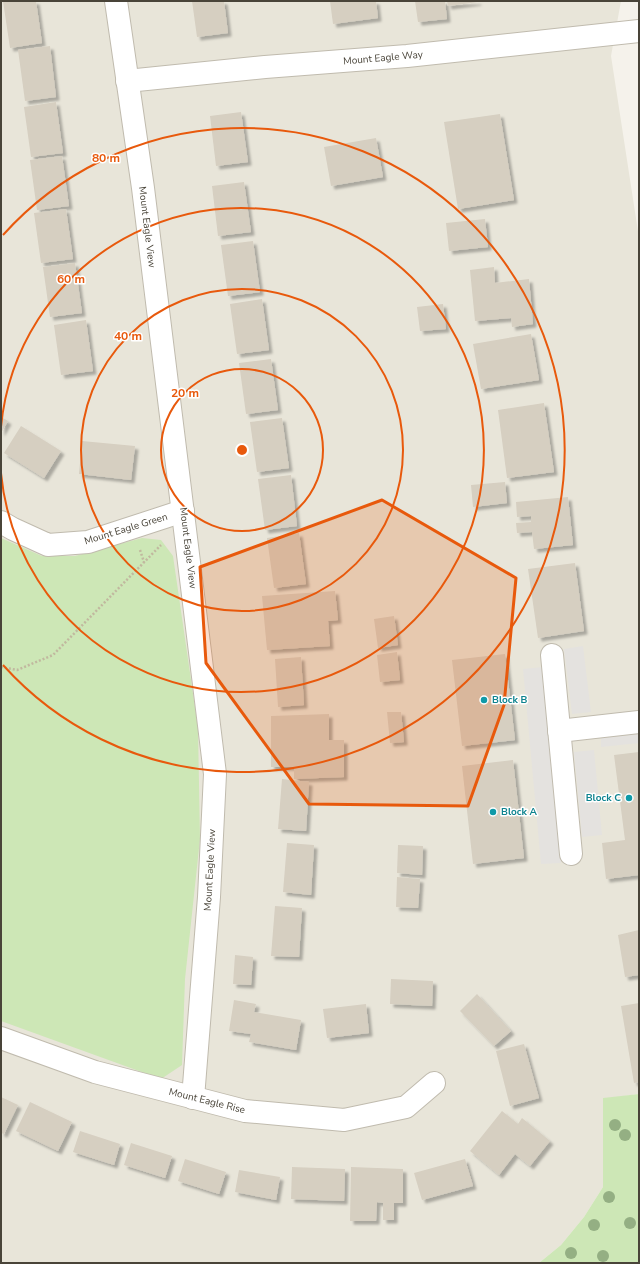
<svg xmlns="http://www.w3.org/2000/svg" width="640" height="1264" viewBox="0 0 640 1264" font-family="'Nunito Sans',sans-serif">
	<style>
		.residential { fill: #e8e5d9 }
		.green { fill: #cde7b6 }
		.parking { fill: #e4e2df }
		.building { fill: #d6cfc1; filter: url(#shadow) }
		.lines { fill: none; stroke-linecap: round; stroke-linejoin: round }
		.street-casing { stroke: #c0bbae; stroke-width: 24 }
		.path { stroke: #c1b89f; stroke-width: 2.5; stroke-dasharray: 2 2; stroke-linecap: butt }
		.street { stroke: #fff; stroke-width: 22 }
		.tree { fill: #94af83 }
		.marked { fill: #e8590c; fill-opacity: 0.2; stroke: #e8590c; stroke-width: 3; stroke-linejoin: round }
		.ring { fill: none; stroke: #e8590c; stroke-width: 2 }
		.culture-dot { fill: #0f9aa8; stroke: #fff; stroke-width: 1.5 }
		.labels { text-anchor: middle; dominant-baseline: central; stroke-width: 3; stroke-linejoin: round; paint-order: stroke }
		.street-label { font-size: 10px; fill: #494439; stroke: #fff }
		.culture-label { font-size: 10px; font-weight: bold; fill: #0d838f; stroke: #fff; text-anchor: start }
		.centre { fill: #e8590c; stroke: #fff; stroke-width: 2 }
		.ring-label { font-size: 12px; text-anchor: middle; font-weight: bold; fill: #e8590c; stroke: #fff; stroke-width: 3; stroke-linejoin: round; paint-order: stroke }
	</style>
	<defs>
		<filter id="shadow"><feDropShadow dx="3.5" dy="3.5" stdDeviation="1" flood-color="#0004"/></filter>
	</defs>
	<rect width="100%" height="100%" fill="#f5f2eb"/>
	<!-- residential -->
	<polygon class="residential" points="1,1 621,1 611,56 639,238 639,1094 603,1099 603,1187 584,1217 561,1245 539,1263 1,1263"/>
	<!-- green -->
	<g class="green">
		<polygon points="1,538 42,556 75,556 142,538 161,540 173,556 198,728 200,839 185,979 182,1065 161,1079 1,1021"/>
		<polygon points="639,1094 639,1263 539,1263 561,1245 584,1217 603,1187 603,1098"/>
	</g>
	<!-- parking -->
	<g class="parking">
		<polygon points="583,646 591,712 572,714 564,649"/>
		<polygon points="543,667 561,863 541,864 523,669"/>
		<polygon points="639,734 639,743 601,747 601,738"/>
		<polygon points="594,750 602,835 582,837 574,752"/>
	</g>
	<!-- building -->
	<g class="building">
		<polygon points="3,1 36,1 42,43 10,48"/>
		<polygon points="192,1 224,1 228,33 197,37"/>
		<polygon points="330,1 376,1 378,18 333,24"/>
		<polygon points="415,1 445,1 447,19 418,22"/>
		<polygon points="447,1 478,1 478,2 448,6"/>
		<polygon points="50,46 56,97 25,101 18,50"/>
		<polygon points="56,102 63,153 31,157 24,107"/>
		<polygon points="241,112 248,162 216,166 210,116"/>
		<polygon points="500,114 514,200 458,209 444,122"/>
		<polygon points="376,138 383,177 331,186 324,147"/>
		<polygon points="62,156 69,206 37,210 30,160"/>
		<polygon points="244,182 251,232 218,236 212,186"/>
		<polygon points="66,209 73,259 41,263 34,213"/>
		<polygon points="485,219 488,247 449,251 446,223"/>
		<polygon points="253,241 260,292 228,296 221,245"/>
		<polygon points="75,263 82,313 50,317 43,267"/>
		<polygon points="494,267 495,283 529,279 533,324 512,327 511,318 475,321 470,270"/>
		<polygon points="262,299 269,350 237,354 230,304"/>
		<polygon points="443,304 446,329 420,331 417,307"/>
		<polygon points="86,320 93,371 61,375 54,325"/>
		<polygon points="531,334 539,380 481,389 473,344"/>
		<polygon points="271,359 278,410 246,414 239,363"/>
		<polygon points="544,403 554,472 507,478 498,410"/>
		<polygon points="1,417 8,421 1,433"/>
		<polygon points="282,418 289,468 257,472 250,422"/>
		<polygon points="21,426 61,451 44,478 4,453"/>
		<polygon points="82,441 135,446 131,480 79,474"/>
		<polygon points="291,475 297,526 265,530 258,479"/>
		<polygon points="505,482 507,503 473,507 471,485"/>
		<polygon points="568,497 573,545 534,549 532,532 517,533 516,523 531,522 531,516 517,517 516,502"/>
		<polygon points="299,533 306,584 274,588 267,538"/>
		<polygon points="575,563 584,631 538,638 528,569"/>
		<polygon points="335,591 338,620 328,621 330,646 267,650 262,596"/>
		<polygon points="394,616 398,645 378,648 374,619"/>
		<polygon points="397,652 400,680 380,682 377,655"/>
		<polygon points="505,654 515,740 462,746 452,660"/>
		<polygon points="301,657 304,705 278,707 275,659"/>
		<polygon points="387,712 401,712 404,742 390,743"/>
		<polygon points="329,714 329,740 344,740 344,777 294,779 294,767 271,767 271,716"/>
		<polygon points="639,752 639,875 606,879 602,843 625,840 614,755"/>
		<polygon points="513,760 524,858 473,864 462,766"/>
		<polygon points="282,779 309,782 306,831 278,829"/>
		<polygon points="287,843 314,845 311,895 283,892"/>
		<polygon points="398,845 423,846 422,875 397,873"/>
		<polygon points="397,877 420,879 418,908 396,907"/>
		<polygon points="275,906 302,908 299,957 271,956"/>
		<polygon points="639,930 639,975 625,977 618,935"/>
		<polygon points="235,955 253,957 251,985 233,984"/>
		<polygon points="391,979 433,981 432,1006 390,1004"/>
		<polygon points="477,994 511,1031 494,1046 460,1011"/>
		<polygon points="234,1000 256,1004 254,1012 301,1020 296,1050 249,1042 251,1034 229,1031"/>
		<polygon points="639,1003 639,1082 634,1083 621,1006"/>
		<polygon points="366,1004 369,1033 327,1038 323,1009"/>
		<polygon points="524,1044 539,1098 510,1106 496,1051"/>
		<polygon points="1,1097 18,1105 4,1134 1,1133"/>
		<polygon points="30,1102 72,1122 58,1151 16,1131"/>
		<polygon points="502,1111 518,1124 522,1118 550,1141 530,1166 515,1154 499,1175 470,1151"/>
		<polygon points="80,1131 120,1144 114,1165 73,1152"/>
		<polygon points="131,1143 172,1156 165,1178 124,1165"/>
		<polygon points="185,1159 226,1172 219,1194 178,1181"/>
		<polygon points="465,1159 473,1186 422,1200 414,1173"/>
		<polygon points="292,1167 345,1169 344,1201 291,1199"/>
		<polygon points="351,1167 403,1169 403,1203 394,1203 394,1220 383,1220 383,1203 377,1202 376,1221 350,1221"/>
		<polygon points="239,1170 280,1177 276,1200 235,1192"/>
	</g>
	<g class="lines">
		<defs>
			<g id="street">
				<polyline points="116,1 143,188 215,774 209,897 193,1098"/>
				<polyline points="127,81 265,67 407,56 639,31"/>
				<polyline points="1,522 13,529 48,545 88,542 183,511"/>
				<polyline points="552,655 571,854"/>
				<polyline points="559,731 639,722"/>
				<polyline points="1,1038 95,1072 245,1111 344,1120 406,1107 434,1083"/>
			</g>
		</defs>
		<!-- street casing -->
		<use href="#street" class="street-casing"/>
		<!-- path -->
		<g class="path">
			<polyline points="140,550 144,562"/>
			<polyline points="1,667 17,670 53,655 161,545"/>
		</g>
		<!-- street -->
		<use href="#street" class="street"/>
	</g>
	<!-- trees -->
	<g class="tree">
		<circle cx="615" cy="1125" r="6"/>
		<circle cx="625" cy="1135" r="6"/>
		<circle cx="609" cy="1197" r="6"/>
		<circle cx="630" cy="1223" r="6"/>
		<circle cx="594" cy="1225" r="6"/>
		<circle cx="571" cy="1253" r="6"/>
		<circle cx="603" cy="1256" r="6"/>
	</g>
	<!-- marked area -->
	<path class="marked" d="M382,500L516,578L504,705L468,806L309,804L206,663L200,567Z"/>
	<!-- distance rings -->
	<g class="ring">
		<circle cx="242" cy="450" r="81"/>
		<circle cx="242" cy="450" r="161"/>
		<path d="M1 427A242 242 0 1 1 1 473"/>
		<path d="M3 235A322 322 0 1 1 3 665"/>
	</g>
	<!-- markers -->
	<g class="culture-dot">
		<circle cx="484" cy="700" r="4"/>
		<circle cx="629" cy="798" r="4"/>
		<circle cx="493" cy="812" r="4"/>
	</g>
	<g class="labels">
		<!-- street labels -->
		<g class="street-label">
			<text transform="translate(383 58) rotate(-5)">Mount Eagle Way</text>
			<text transform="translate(147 227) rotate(83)">Mount Eagle View</text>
			<text transform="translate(126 529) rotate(-17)">Mount Eagle Green</text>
			<text transform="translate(188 548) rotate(83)">Mount Eagle View</text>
			<text transform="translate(210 870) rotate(-87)">Mount Eagle View</text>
			<text transform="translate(207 1101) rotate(14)">Mount Eagle Rise</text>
		</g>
		<!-- culture labels -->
		<g class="culture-label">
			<text x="492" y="700">Block B</text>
			<text x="621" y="798" text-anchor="end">Block C</text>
			<text x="501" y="812">Block A</text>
		</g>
	</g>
	<circle cx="242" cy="450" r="6" class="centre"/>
	<g class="ring-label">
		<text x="106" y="162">80 m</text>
		<text x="71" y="283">60 m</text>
		<text x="128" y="340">40 m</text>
		<text x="185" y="397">20 m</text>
	</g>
	<!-- border -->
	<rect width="640" height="1264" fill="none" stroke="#494439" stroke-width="4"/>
</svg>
